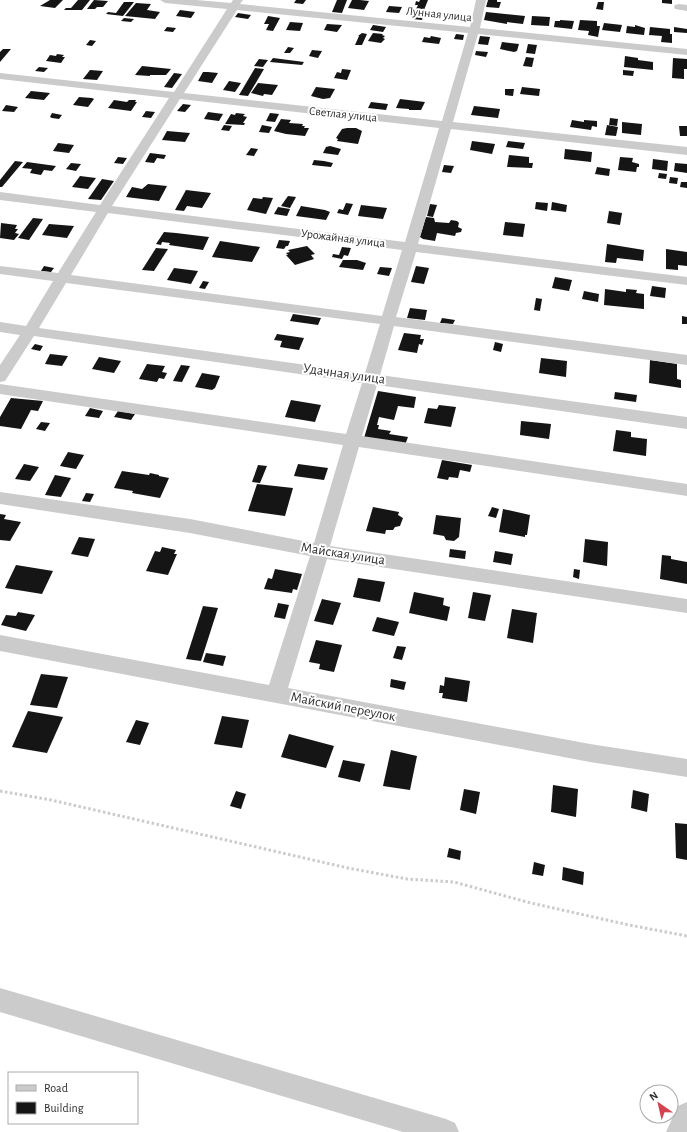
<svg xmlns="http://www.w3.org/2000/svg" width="687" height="1132" viewBox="0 0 687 1132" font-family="'Alegreya Sans',sans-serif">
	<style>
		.building { fill: #151515 }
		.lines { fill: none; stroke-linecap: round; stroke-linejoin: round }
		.path { stroke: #cbcbcb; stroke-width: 3; stroke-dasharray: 2.5 2.5; stroke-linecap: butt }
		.minor { fill: #cbcbcb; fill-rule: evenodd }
		.labels { text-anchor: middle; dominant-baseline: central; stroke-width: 4; stroke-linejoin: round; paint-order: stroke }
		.far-street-label { font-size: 12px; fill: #2e2e2e; stroke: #fff }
		.street-label { font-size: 14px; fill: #2e2e2e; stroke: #fff }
	</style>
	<rect width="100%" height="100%" fill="#fff"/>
	<!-- building -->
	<g class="building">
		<polygon points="50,0 63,0 55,8 40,6"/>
		<polygon points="78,0 90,0 82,10 64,10 66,8 71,8"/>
		<polygon points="94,0 108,1 103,7 97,7 95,9 87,9"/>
		<polygon points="296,0 306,0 303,4 294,3"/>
		<polygon points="337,0 347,0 342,13 332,12"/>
		<polygon points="352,0 360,0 369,1 364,10 348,8"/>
		<polygon points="420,0 428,0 424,10 416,9 418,5 415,5 416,1 419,2"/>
		<polygon points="488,0 497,0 497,2 501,2 499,8 486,7"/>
		<polygon points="662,0 672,0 672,4 662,3"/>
		<polygon points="124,2 134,2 123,16 106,14 108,12 116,13"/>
		<polygon points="598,2 604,2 603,10 596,9"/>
		<polygon points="136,3 151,4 147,10 160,12 155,19 125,16"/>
		<polygon points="389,6 402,7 399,13 386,12"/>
		<polygon points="180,10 195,12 191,18 176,16"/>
		<polygon points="416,12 424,13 422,20 413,19"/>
		<polygon points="486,12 525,16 523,24 507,22 507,24 484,20"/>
		<polygon points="238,13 251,15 248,19 235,17"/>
		<polygon points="268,16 280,18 273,31 266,30 269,24 264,24"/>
		<polygon points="532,16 550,17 549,26 531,25"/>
		<polygon points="124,18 134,19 131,22 121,21"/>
		<polygon points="560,20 574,21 572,29 554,27 555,21 560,21"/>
		<polygon points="580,20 597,21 597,26 600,26 598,37 588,35 589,31 578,30"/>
		<polygon points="290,22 303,23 300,31 286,30"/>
		<polygon points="604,23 622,25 620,32 602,30"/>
		<polygon points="327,24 342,25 337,32 324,30"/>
		<polygon points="373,25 386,27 383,32 370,30"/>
		<polygon points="635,25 645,28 644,35 626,33 627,26 635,27"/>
		<polygon points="167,27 176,28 173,32 164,31"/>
		<polygon points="650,27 670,29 670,34 672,34 672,43 661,42 662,36 649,35"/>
		<polygon points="674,27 687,29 687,33 674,32"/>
		<polygon points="362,33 367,34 362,45 355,45 359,36 358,36"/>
		<polygon points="373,33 383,34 382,35 385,36 383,38 385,39 381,43 368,41"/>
		<polygon points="456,34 464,35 463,40 454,39"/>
		<polygon points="431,36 441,38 439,44 422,42 424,37 430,38"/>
		<polygon points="480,36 490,37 488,45 478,44"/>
		<polygon points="90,40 96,41 92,46 86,45"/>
		<polygon points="502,42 519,44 517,51 514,52 500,49"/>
		<polygon points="528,44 537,45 535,54 526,53"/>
		<polygon points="288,47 294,48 290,53 284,53"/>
		<polygon points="3,49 11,49 0,62 0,52"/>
		<polygon points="312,50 322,51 318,58 309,56"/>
		<polygon points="476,51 488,52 486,57 475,55"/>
		<polygon points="57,54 64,55 62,57 65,57 61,63 46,61 50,55 56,56"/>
		<polygon points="625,56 638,58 638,60 653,62 653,70 624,67"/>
		<polygon points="526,57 534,58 532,67 523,66"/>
		<polygon points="273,58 304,62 302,65 270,62"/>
		<polygon points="673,58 687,59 687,69 684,69 684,79 672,78"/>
		<polygon points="259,59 268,60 263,67 254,66"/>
		<polygon points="142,66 171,69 166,75 150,75 150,76 135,75"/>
		<polygon points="39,67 48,68 44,72 35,71"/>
		<polygon points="255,68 264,69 248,96 239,95"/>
		<polygon points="342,69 351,70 347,80 334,78 337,72 341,73"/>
		<polygon points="90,70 103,71 97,80 83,79"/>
		<polygon points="623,70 634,71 633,76 623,75"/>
		<polygon points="203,72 208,72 218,73 212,83 198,81"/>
		<polygon points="174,73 182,74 172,88 164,87"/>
		<polygon points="229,81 241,83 235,92 223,90"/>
		<polygon points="258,83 278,85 272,95 264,94 263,96 251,93"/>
		<polygon points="316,87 335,89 330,98 323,99 311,96"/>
		<polygon points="522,87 540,89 539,96 520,94"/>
		<polygon points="505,89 514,89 513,96 505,95"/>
		<polygon points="31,91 50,93 44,100 25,98"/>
		<polygon points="79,97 92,98 94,99 88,107 73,105"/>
		<polygon points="400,99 425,102 421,110 409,110 409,109 396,108"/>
		<polygon points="114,100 127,102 129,100 136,100 135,102 137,102 131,111 108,108"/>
		<polygon points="371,102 388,104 386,110 368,108"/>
		<polygon points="183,104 191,105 185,112 177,111"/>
		<polygon points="6,105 18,107 14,112 2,111"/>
		<polygon points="474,106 500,109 498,118 471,115"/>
		<polygon points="146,111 155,112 151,118 142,117"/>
		<polygon points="208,112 223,114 219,121 204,119"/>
		<polygon points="52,113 62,115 59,119 52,118 50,117"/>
		<polygon points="236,113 245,114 243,116 247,117 243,123 245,123 244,125 225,124 231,114 235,115"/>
		<polygon points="270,113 279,114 275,122 266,121"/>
		<polygon points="610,118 618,119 617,126 609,125"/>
		<polygon points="281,119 291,120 289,123 303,124 302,126 305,126 304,128 309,128 305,136 286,134 274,131"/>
		<polygon points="572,120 584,122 584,120 597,121 597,127 592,126 591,130 570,127"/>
		<polygon points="622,122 642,124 641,135 622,133"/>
		<polygon points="224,125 232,126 229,131 221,130"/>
		<polygon points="262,125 272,127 269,133 259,132"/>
		<polygon points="607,125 618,127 616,136 605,135"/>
		<polygon points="679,126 687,126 687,136 680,136"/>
		<polygon points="347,128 356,128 362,131 358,144 337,141 338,139 336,138 342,129"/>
		<polygon points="167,131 190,133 185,142 162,140"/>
		<polygon points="472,141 495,144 492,154 470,150"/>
		<polygon points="508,141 525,143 523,149 506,147"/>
		<polygon points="58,143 74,145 69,153 53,151"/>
		<polygon points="330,146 341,149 338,155 323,153 326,147"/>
		<polygon points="251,148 258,149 254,156 246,155"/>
		<polygon points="565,149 592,152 591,162 564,159"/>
		<polygon points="150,153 166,155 164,159 157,158 154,163 145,162"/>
		<polygon points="509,155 529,157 529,163 533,163 532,168 507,167"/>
		<polygon points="118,157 127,158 123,164 114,163"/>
		<polygon points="620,157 633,158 632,162 639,164 639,167 637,167 636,172 618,170"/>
		<polygon points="653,159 668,161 667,171 652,169"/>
		<polygon points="314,160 324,161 333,163 331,167 312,165"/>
		<polygon points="15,161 23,162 2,187 0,187 0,180"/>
		<polygon points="27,162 56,166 52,171 44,170 41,175 30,173 32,169 22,168"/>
		<polygon points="71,163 81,164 76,171 66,169"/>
		<polygon points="675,163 687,164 687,173 674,171"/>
		<polygon points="444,165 454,166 451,173 442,172"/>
		<polygon points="597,167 610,169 609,176 595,174"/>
		<polygon points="659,173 667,174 666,179 658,178"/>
		<polygon points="80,176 96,178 88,189 72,187"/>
		<polygon points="670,177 678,178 677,184 669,183"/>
		<polygon points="102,179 114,181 101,200 88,199"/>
		<polygon points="681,182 687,182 687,188 680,187"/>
		<polygon points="148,184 167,186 159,201 126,197 132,187 142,189"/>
		<polygon points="186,190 211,193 202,208 187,206 184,211 175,210"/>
		<polygon points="288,196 296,197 290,208 281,206"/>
		<polygon points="263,197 273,198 266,214 247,210 253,198 262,199"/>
		<polygon points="536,202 548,203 547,211 535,209"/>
		<polygon points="552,202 567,205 566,212 551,210"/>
		<polygon points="346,203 353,204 348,215 337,213 339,209 343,210"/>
		<polygon points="430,204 437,205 433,217 427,216"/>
		<polygon points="361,205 387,208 383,219 358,216"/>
		<polygon points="301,206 325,210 330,212 326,220 296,216"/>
		<polygon points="278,207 290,209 287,216 274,214"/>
		<polygon points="609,211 622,213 620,225 607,223"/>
		<polygon points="426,217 434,218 435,222 449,223 451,220 457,221 459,223 458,227 462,229 461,232 456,233 455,236 437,233 435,241 423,239 420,237"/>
		<polygon points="33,218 43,219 29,240 18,238"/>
		<polygon points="505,222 525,224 523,237 503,235"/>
		<polygon points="1,223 17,225 15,229 18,229 15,233 19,234 14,240 0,238"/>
		<polygon points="49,224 74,226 67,238 42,235"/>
		<polygon points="164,232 176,233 209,237 203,250 169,245 170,243 162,242 161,245 156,244"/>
		<polygon points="279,240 290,241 288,246 286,246 284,249 276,248"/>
		<polygon points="220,241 260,247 252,262 212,257"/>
		<polygon points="607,244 644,250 643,261 617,258 616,263 605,262"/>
		<polygon points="307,246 315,254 311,255 314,259 295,265 286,255 288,255 286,253 290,252 288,250"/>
		<polygon points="342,247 351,248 348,256 344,255 342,259 332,257 333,254 339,255"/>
		<polygon points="156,248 168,249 154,271 142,270"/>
		<polygon points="666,249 687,252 687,266 678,265 678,270 666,269"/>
		<polygon points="343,260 357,260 366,263 363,270 339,267"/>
		<polygon points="44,266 54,268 51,272 41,271"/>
		<polygon points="416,266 429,268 424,284 411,282"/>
		<polygon points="380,267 392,268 389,276 377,274"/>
		<polygon points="174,268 198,271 191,284 167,280"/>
		<polygon points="555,277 572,280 569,291 552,288"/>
		<polygon points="203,281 209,282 205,289 199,288"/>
		<polygon points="652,286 666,288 665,298 650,296"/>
		<polygon points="605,289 626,292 626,289 637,290 636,293 644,294 644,309 604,305"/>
		<polygon points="584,291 599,294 598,302 582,299"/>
		<polygon points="536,298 542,299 540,311 534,310"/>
		<polygon points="410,308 427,310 425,320 407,318"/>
		<polygon points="293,314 321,318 318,325 290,321"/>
		<polygon points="682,316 687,317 687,324 682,324"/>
		<polygon points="442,318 455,320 453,324 440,323"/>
		<polygon points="404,333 421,335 420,339 424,339 422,345 419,344 417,353 398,350"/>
		<polygon points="277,334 304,338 299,350 280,347 282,341 274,340"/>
		<polygon points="495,342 503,344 501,352 493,350"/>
		<polygon points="35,344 43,346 40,351 31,349"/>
		<polygon points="50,354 68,356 62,366 45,364"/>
		<polygon points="99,357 121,361 114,373 92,369"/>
		<polygon points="541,358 567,361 566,377 539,373"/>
		<polygon points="650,360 677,364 677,379 681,380 681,388 649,383"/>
		<polygon points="147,364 165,366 162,372 167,373 164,379 159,378 157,382 139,379"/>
		<polygon points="181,365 190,366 182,382 173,381"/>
		<polygon points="202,373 220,376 215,388 212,390 195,387"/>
		<polygon points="378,391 416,397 414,408 398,406 394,420 379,417 377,425 379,425 378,429 391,431 389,434 408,437 405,445 364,438"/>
		<polygon points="615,392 637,395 636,402 614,399"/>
		<polygon points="11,398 43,401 38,411 31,410 21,429 0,426 0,417"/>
		<polygon points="291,400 321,405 315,422 285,417"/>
		<polygon points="439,405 456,407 451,427 424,423 428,408 437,409"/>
		<polygon points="90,408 103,411 99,418 85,416"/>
		<polygon points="118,411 135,414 131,420 114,417"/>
		<polygon points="521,421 551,424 549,439 520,435"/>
		<polygon points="41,422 50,423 45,431 36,429"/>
		<polygon points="616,430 631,432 631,437 647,439 646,456 613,451"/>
		<polygon points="68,452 84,455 76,469 60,466"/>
		<polygon points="442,460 472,465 470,472 460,470 458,478 449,477 448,480 437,478"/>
		<polygon points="24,464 39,467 30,481 15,479"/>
		<polygon points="298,464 328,468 324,480 294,476"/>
		<polygon points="258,465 267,466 260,483 252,482"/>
		<polygon points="122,471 149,475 150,473 159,475 159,476 169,478 160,498 132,493 133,491 114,488"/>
		<polygon points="55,475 71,478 61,497 45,495"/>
		<polygon points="257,484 293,488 285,516 248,511"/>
		<polygon points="86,493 94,494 90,502 82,501"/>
		<polygon points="373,507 399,512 398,515 403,518 400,526 395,527 393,530 386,530 385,534 366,531"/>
		<polygon points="492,507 499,509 496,518 488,516"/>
		<polygon points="503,509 530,515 527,535 525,535 525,537 499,532"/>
		<polygon points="0,514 6,515 4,519 21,522 10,541 0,540"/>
		<polygon points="436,515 461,518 459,537 454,541 446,540 444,536 433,534"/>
		<polygon points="79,537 95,539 88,557 71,554"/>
		<polygon points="585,539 608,542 607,566 583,562"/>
		<polygon points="162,547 176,550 174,554 177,554 168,575 146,571 155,551 160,552"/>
		<polygon points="450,549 466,551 465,559 449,557"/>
		<polygon points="495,551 513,554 511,565 493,562"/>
		<polygon points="662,555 671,556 671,559 687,562 687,584 660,579"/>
		<polygon points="16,565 53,571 42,594 5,588"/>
		<polygon points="275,569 302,574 297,590 293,589 292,593 264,589 268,578 272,579"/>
		<polygon points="574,569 580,570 579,579 573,577"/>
		<polygon points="358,578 385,582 380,602 353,597"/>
		<polygon points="414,592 444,598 443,605 450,607 447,621 409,613"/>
		<polygon points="473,592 491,595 485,621 468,618"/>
		<polygon points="322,599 341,603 333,625 314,621"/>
		<polygon points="278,603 289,605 285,619 274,617"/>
		<polygon points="203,606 218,608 201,661 186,659"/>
		<polygon points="512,609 537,613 533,643 507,638"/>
		<polygon points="18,612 35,615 26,631 1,625 6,615 16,616"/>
		<polygon points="377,617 399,622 394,636 372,631"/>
		<polygon points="316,640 342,645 334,672 319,669 320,664 309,662"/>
		<polygon points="397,646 406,647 402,660 393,658"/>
		<polygon points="206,653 226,656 223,666 203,662"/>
		<polygon points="41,674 68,677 57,708 30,705"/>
		<polygon points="445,677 470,681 467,702 442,698 443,693 439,693 440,685 444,686"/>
		<polygon points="391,679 406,682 404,690 390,687"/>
		<polygon points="28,711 63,717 47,753 12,747"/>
		<polygon points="222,716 249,720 242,748 214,744"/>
		<polygon points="136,720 149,723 140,745 126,742"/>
		<polygon points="289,734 334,746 326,768 281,757"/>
		<polygon points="391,750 417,756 410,790 383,786"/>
		<polygon points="343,760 365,764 360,782 338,777"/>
		<polygon points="553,785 578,789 576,817 551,812"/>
		<polygon points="464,789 480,792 476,814 460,810"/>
		<polygon points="633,790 649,794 647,812 631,808"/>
		<polygon points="236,791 246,794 241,809 230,806"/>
		<polygon points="675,823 687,824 687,860 676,858"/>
		<polygon points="449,848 461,851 460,860 447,857"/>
		<polygon points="534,862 545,865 543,876 532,874"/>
		<polygon points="563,867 584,872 583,885 562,880"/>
	</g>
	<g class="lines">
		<!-- path -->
		<polyline class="path" points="0,791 51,800 348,868 407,879 454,882 531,903 629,925 687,936"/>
		<!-- minor -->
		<g class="minor">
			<path d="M160,0H196L231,3L233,0H243L240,4L470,27L476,0H486L480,28L687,49V55L478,34L453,122L687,147V155L451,129L418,244L687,277V285L416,252L396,317L687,355V365L394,326L380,375L687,417V429L377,385L362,436L687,484V496L359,447L330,546L687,599V613L327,559L288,688L590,744L687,759V777L590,762L0,651V635L269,685L310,556L190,533L0,504V492L190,519L314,543L343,445L0,394V384L346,434L362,383L34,336L5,381L0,382V365L20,335L0,332V322L26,326L53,281L0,274V266L58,273L96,212L0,200V192L100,205L169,98L0,79V73L174,92L227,9L165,3ZM237,10L468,33L442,121L184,93ZM180,99L439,128L405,242L112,206ZM108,213L402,250L382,316L71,275ZM66,283L380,324L365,373L39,328Z"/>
			<polygon points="679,4 687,5 687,11 675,9 674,7 675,5"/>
			<polygon points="0,988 446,1119 455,1123 459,1132 403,1132 0,1012"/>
			<polygon points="687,1102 687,1132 666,1132 678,1106"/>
		</g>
	</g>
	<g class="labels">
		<!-- far-street labels -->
		<g class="far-street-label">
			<text transform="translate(439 14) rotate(6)">Лунная улица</text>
			<text transform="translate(343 114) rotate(6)">Светлая улица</text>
			<text transform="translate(343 238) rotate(7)">Урожайная улица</text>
		</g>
		<!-- street labels -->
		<g class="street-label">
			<text transform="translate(344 374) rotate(8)">Удачная улица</text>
			<text transform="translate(343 554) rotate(9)">Майская улица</text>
			<text transform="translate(343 707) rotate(11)">Майский переулок</text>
		</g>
	</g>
	<!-- legend -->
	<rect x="8" y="1072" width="130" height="52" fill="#ffffff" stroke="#ababab"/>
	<rect x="16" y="1085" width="20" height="6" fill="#cbcbcb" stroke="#ababab"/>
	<text x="44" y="1092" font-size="12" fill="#2e2e2e">Road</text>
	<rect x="16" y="1102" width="20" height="12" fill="#151515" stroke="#ababab"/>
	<text x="44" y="1112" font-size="12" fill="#2e2e2e">Building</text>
	<!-- north arrow -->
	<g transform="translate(659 1104) rotate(326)"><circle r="19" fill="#ffffff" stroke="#ababab"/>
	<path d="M0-3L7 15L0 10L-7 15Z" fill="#d2444f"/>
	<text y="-6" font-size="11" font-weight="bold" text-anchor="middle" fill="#2e2e2e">N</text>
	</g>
</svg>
